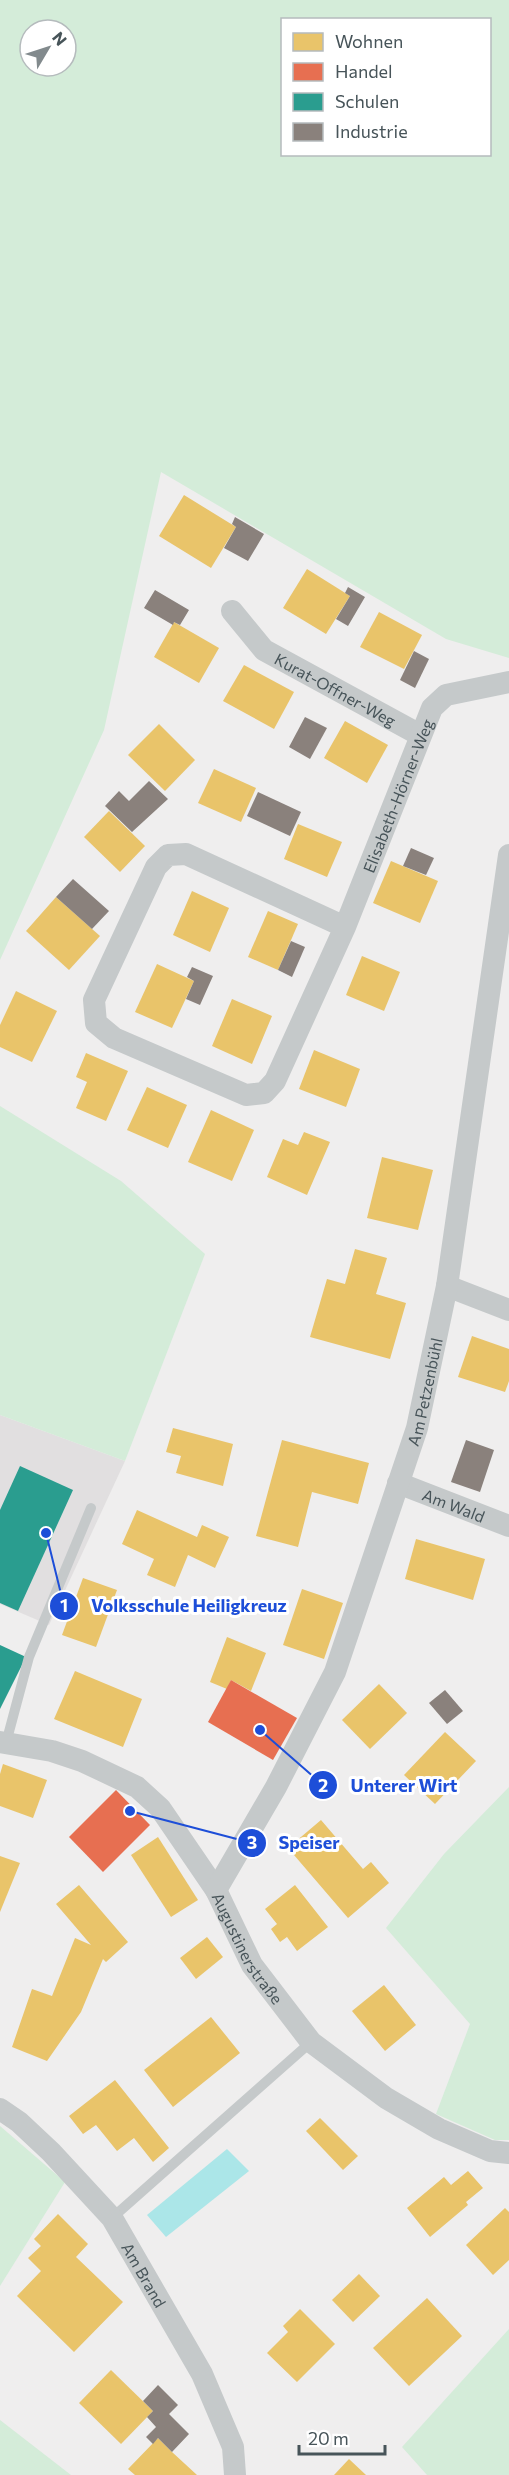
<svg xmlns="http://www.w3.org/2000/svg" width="509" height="2475" viewBox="0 0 509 2475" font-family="Commissioner,sans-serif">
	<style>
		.education { fill: #e1dfe0 }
		.green { fill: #d4ecd9; fill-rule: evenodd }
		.water { fill: #abe6e8 }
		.homes { fill: #e9c46a }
		.shops { fill: #e76f51 }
		.schools { fill: #2a9d8f }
		.industry { fill: #8a817c }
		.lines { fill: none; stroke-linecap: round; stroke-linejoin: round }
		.service { stroke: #c5c9ca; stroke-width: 10 }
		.minor { stroke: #c5c9ca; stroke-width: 22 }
		.labels { text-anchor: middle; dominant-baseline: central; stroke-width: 6; stroke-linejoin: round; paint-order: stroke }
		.street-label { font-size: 16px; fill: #475459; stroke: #fff }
		.leader { fill: none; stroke: #1d4ed8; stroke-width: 2 }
		.callout-dot { fill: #1d4ed8; stroke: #fff; stroke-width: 2 }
		.mark-label { font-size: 18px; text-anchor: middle; font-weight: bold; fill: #fff }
		.callout-label { font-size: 18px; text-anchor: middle; font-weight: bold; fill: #1d4ed8; stroke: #fff; stroke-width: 6; stroke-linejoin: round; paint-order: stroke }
	</style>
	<rect width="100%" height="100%" fill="#efeeee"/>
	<!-- education -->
	<polygon class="education" points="0,1415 125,1461 49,1625 0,1604"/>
	<!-- green -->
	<g class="green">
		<path d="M0,0H509V658L446,639L161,472L104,730L0,960ZM282,20H490V154H282ZM30,30H66V66H30Z"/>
		<polygon points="0,1106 121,1181 205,1254 125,1461 0,1415"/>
		<polygon points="509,1787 509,2140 495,2140 436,2114 470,2024 386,1928 444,1854"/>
		<polygon points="0,2126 65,2182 0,2286"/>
		<polygon points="509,2329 509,2475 427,2475 402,2447"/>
		<polygon points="0,2420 71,2475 0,2475"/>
	</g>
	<!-- water -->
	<polygon class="water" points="227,2149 249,2171 166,2237 147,2215"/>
	<!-- homes -->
	<g class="homes">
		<polygon points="184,495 236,527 211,568 159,536"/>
		<polygon points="307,569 350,596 326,634 283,608"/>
		<polygon points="379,612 422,635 404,669 360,647"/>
		<polygon points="174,622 219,648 199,683 154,657"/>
		<polygon points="244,665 294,692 274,729 223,701"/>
		<polygon points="345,721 388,745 367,783 324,758"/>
		<polygon points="159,724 195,760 165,791 128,755"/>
		<polygon points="214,769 256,788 241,822 198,803"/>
		<polygon points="109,811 145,846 120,872 84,837"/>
		<polygon points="298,824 342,842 327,877 284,859"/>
		<polygon points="391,861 438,881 420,923 373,903"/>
		<polygon points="192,891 229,908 210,952 173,935"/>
		<polygon points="56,897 100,936 69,970 26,931"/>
		<polygon points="268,911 298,924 278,970 248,957"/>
		<polygon points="362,956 400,972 384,1011 346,995"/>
		<polygon points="157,964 194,981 172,1028 135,1012"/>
		<polygon points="16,991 57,1011 32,1062 0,1047 0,1025"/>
		<polygon points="232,999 272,1016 252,1064 212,1046"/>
		<polygon points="314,1050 360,1069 346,1107 299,1089"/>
		<polygon points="86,1053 128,1071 106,1121 76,1108 87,1082 76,1077"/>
		<polygon points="147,1087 187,1105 168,1148 127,1130"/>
		<polygon points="211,1110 254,1130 232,1181 188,1162"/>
		<polygon points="304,1132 330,1142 307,1195 267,1177 283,1139 298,1145"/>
		<polygon points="382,1157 433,1170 418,1230 367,1218"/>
		<polygon points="355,1249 387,1258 376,1294 406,1303 390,1359 310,1337 327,1279 345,1284"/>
		<polygon points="472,1336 509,1349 509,1381 505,1392 458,1377"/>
		<polygon points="173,1428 233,1444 223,1486 176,1473 181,1456 166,1452"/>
		<polygon points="282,1440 369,1463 358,1504 312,1492 298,1547 256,1536"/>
		<polygon points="137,1510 197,1537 202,1525 229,1537 215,1568 188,1555 175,1587 147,1575 154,1559 122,1544"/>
		<polygon points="416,1539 485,1559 473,1600 405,1579"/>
		<polygon points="83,1578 117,1590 96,1647 62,1635"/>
		<polygon points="302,1589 343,1603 324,1659 283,1645"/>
		<polygon points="227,1637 266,1653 251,1691 231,1680 227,1689 210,1682"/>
		<polygon points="75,1671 142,1699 123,1747 54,1719"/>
		<polygon points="379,1684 407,1713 370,1749 342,1720"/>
		<polygon points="445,1732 476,1761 435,1804 404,1775"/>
		<polygon points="3,1764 47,1780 33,1818 0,1806 0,1774"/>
		<polygon points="321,1820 363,1869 371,1862 389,1883 348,1918 288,1848"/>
		<polygon points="158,1837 198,1900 171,1917 131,1855"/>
		<polygon points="0,1856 20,1863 0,1912"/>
		<polygon points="79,1885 128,1942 106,1962 103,1959 81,2012 47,2061 12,2047 32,1989 52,1996 75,1938 91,1945 56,1904"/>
		<polygon points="295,1885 328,1927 297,1951 287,1937 280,1942 271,1929 277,1924 265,1909"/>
		<polygon points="207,1937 223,1957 196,1979 180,1958"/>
		<polygon points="384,1985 416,2025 385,2051 352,2011"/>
		<polygon points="211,2017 240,2053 173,2107 144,2070"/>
		<polygon points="115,2080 169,2148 153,2162 134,2138 117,2151 96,2125 83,2134 69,2116"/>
		<polygon points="320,2118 358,2156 343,2170 306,2131"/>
		<polygon points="468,2171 483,2188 466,2202 468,2205 430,2237 407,2208 444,2177 451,2185"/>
		<polygon points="505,2208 509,2212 509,2260 493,2275 466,2245"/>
		<polygon points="58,2214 88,2244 76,2257 123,2302 74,2352 17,2296 41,2271 28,2258 41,2246 34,2239"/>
		<polygon points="359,2274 380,2296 353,2322 332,2300"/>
		<polygon points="427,2298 462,2336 409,2386 373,2348"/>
		<polygon points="300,2309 335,2344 297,2382 267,2353 288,2332 283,2326"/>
		<polygon points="111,2370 153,2411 121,2444 79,2403"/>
		<polygon points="158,2438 172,2452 197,2475 135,2475 128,2469"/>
		<polygon points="349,2459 366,2475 334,2475"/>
	</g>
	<!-- shops -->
	<g class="shops">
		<polygon points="231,1680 297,1718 273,1760 208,1722"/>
		<polygon points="116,1790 150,1825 103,1872 69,1837"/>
	</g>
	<!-- schools -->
	<g class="schools">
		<polygon points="20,1466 73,1490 18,1611 0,1603 0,1510"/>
		<polygon points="0,1645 26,1657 0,1709"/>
	</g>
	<!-- industry -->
	<g class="industry">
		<polygon points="235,517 264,534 248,561 224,548 236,527 232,524"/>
		<polygon points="348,587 365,597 348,626 336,619 350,596 345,593"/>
		<polygon points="155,590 189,610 180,625 174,622 173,625 144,608"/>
		<polygon points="414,651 429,659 415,688 400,680"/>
		<polygon points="305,717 327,728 310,759 289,747"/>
		<polygon points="149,781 168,799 132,832 105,806 119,791 129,801"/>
		<polygon points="258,792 301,812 290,836 247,816"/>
		<polygon points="411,848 434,858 426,875 403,866"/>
		<polygon points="73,879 109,911 92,929 56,897"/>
		<polygon points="291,941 305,947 292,977 278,970"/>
		<polygon points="192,967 213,976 200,1005 186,999 194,981 187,977"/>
		<polygon points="466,1440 494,1450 480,1492 451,1482"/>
		<polygon points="445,1690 463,1711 447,1724 429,1703"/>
		<polygon points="158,2385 178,2405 169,2414 189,2434 172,2452 158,2438 153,2444 146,2437 156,2427 147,2417 153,2411 143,2401"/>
	</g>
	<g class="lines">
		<!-- service -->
		<g class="service">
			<polyline points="6,1743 29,1657 91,1508"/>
			<polyline points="112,2218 311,2042"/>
		</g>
		<!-- minor -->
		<g class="minor">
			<path id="s1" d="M232,611L264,650L420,735"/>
			<path id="s2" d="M345,927L186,854L168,855L156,867L94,1000L96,1023L114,1038L246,1095L264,1093L275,1081L345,927L432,708L446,695L509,682"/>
			<polyline points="447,1286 509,1310"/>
			<path id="s3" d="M398,1483L509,1526"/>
			<path id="s4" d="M0,1742L52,1751L82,1761L137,1787L160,1808L216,1890L252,1965L311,2042L386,2098L439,2129L490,2151L509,2153"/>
			<path id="s5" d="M216,1890L276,1787L335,1672L417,1428L447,1286L509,855"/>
			<path id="s6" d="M0,2109L19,2122L51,2152L112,2218L202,2374L233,2447L235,2475"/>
		</g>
	</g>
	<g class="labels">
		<!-- street labels -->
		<g class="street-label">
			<text stroke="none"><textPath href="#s1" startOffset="132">Kurat-Offner-Weg</textPath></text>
			<text stroke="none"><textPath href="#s2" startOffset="892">Elisabeth-Hörner-Weg</textPath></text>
			<text stroke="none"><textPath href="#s5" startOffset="543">Am Petzenbühl</textPath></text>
			<text stroke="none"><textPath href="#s3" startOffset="60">Am Wald</textPath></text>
			<text stroke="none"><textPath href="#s4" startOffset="342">Augustinerstraße</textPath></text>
			<text stroke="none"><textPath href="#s6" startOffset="222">Am Brand</textPath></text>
		</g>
	</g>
	<!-- callouts -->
	<path class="leader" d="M46 1533L64 1606M260 1730L323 1785M130 1811L252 1843"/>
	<g class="callout-dot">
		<circle cx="46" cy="1533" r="6"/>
		<circle cx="260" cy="1730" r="6"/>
		<circle cx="130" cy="1811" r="6"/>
		<circle cx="64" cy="1606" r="15"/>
		<circle cx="323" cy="1785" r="15"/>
		<circle cx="252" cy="1843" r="15"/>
	</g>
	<g class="mark-label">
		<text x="64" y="1612">1</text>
		<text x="323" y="1792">2</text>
		<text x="252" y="1849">3</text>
	</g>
	<g class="callout-label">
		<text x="189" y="1612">Volksschule Heiligkreuz</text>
		<text x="404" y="1792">Unterer Wirt</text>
		<text x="309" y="1849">Speiser</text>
	</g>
	<!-- legend -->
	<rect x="281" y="18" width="210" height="138" fill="#ffffff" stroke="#b5bbbd" stroke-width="1.5"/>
	<rect x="293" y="33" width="30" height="18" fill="#e9c46a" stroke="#b5bbbd" stroke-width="1.5"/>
	<text x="335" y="48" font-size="18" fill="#475459">Wohnen</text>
	<rect x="293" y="63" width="30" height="18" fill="#e76f51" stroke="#b5bbbd" stroke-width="1.5"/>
	<text x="335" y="78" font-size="18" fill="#475459">Handel</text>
	<rect x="293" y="93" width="30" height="18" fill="#2a9d8f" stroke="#b5bbbd" stroke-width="1.5"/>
	<text x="335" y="108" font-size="18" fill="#475459">Schulen</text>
	<rect x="293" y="123" width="30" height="18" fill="#8a817c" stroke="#b5bbbd" stroke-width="1.5"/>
	<text x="335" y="138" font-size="18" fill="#475459">Industrie</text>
	<!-- north arrow -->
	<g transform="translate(48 48) rotate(51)"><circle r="28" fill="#ffffff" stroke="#b5bbbd" stroke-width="1.5"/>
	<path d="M0-4.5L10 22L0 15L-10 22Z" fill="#828a8d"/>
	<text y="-9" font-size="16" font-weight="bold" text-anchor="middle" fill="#475459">N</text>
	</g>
	<!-- scale -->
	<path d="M299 2445v9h86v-9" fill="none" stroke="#475459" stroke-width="3"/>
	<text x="308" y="2445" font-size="18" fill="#475459" stroke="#ffffff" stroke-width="4.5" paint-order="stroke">20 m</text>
</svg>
